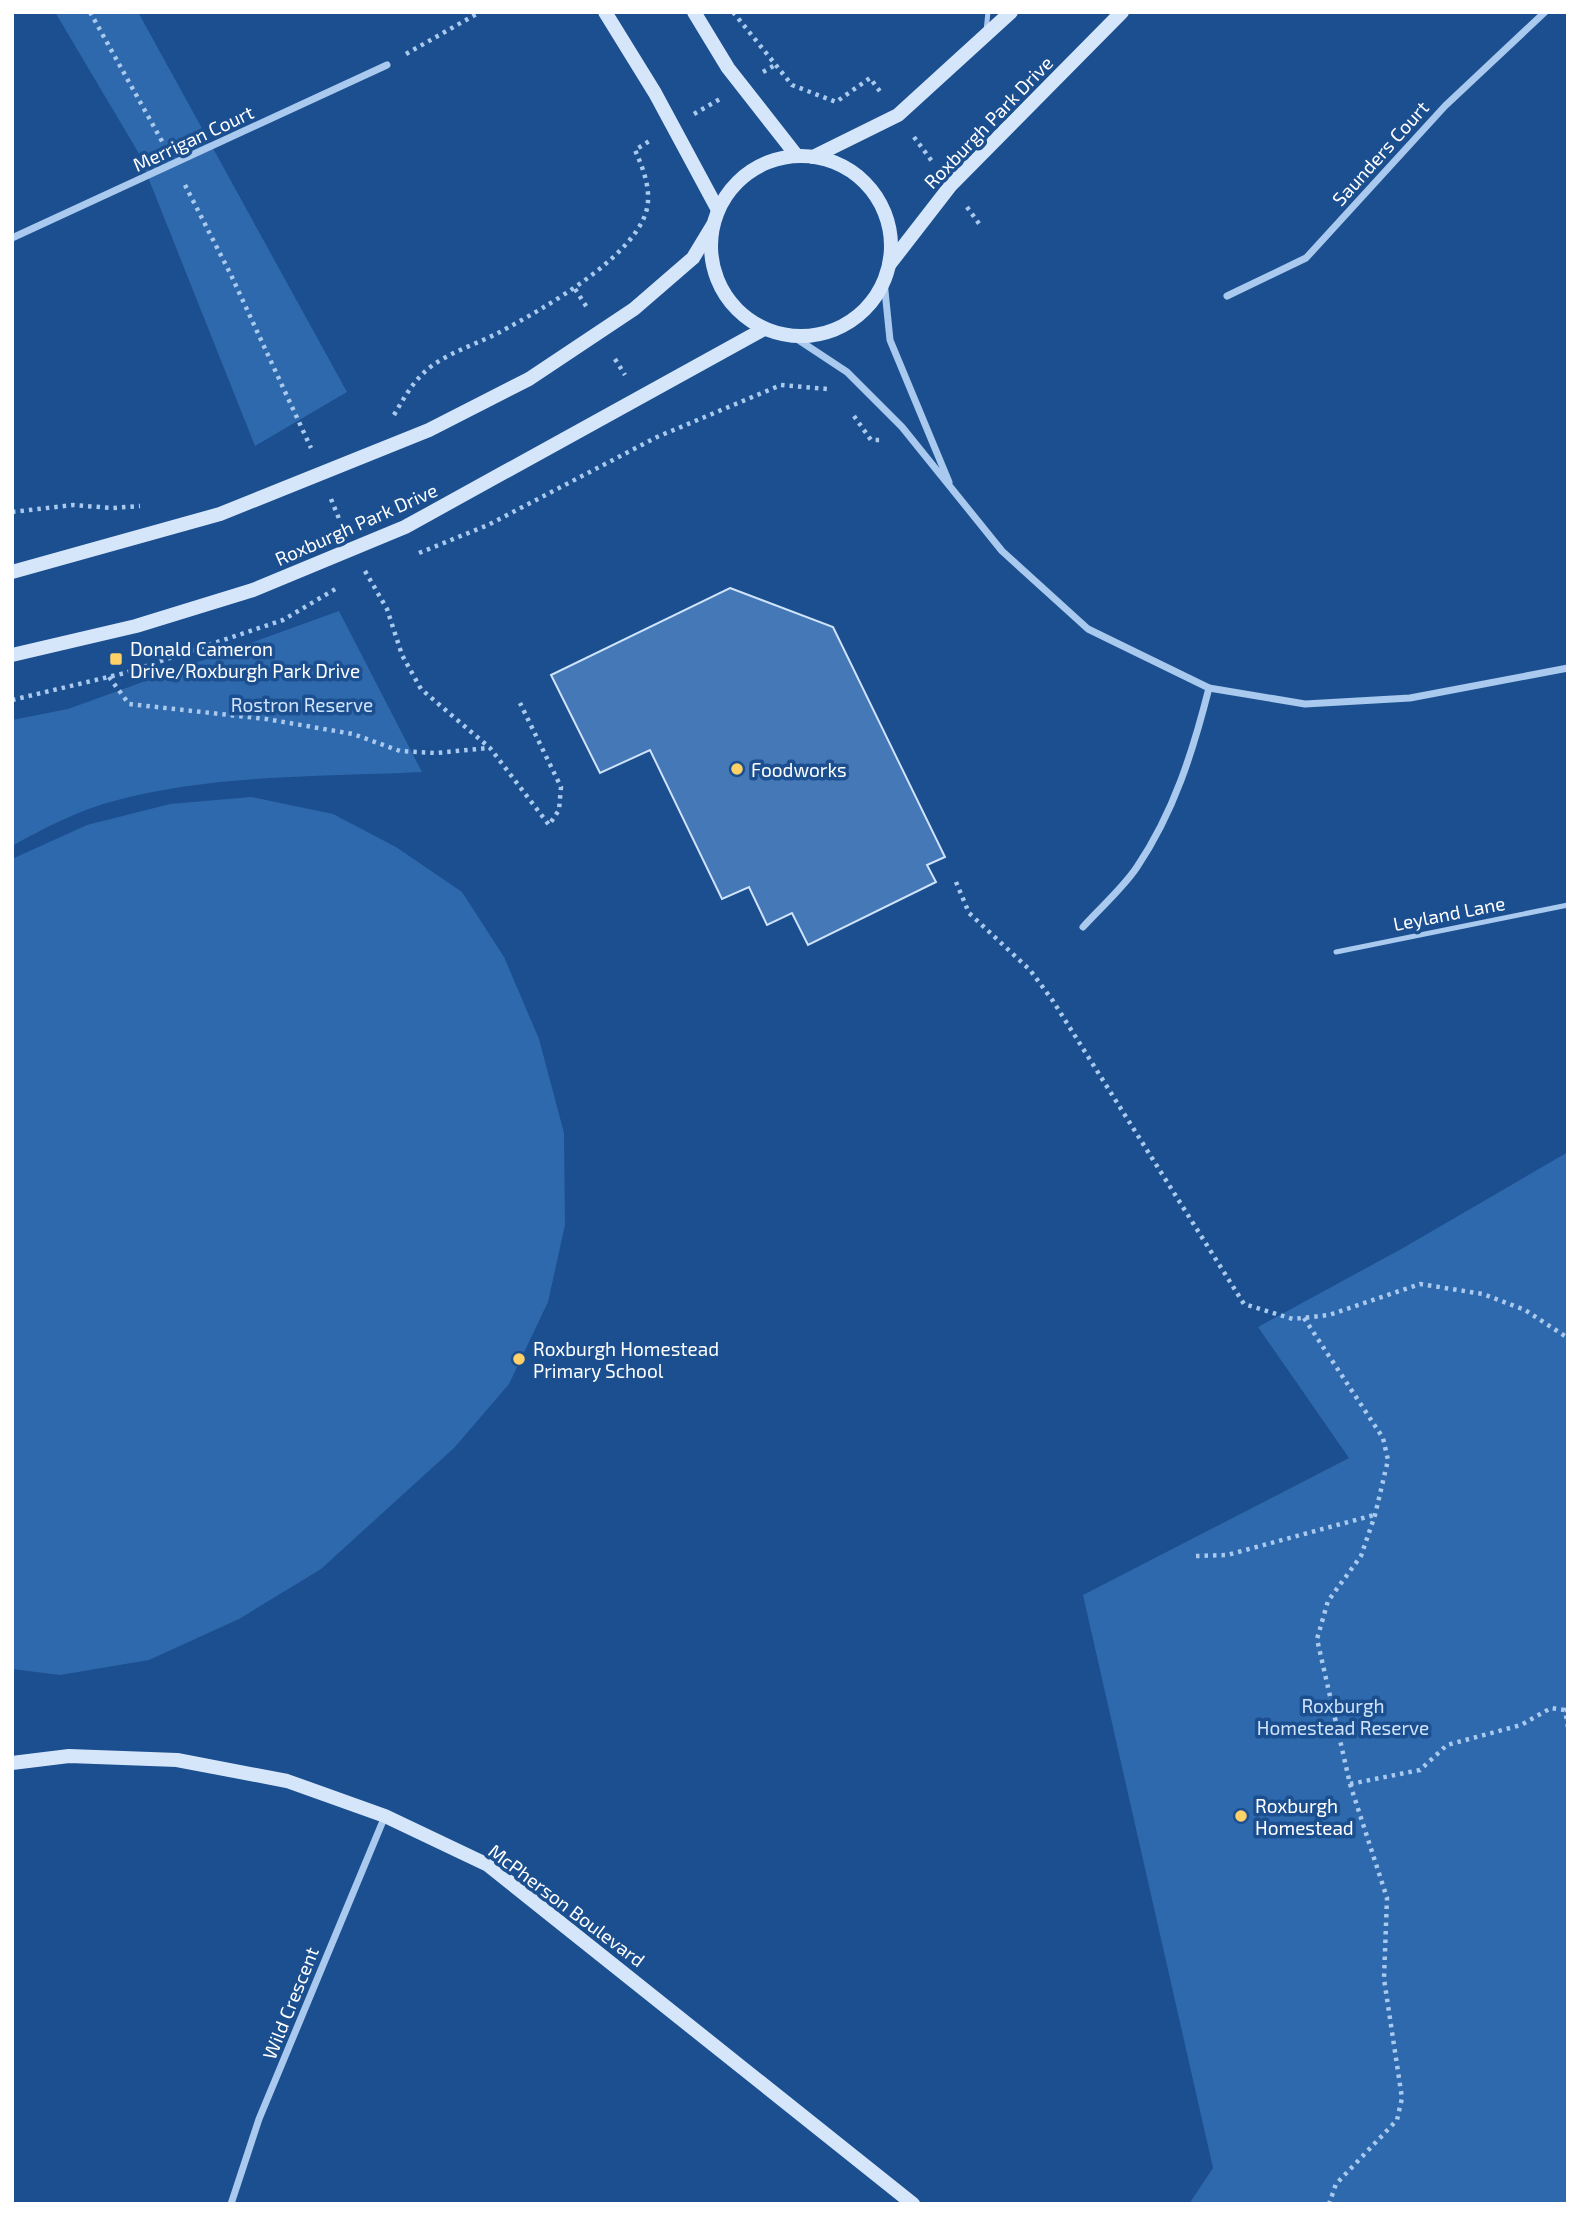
<svg xmlns="http://www.w3.org/2000/svg" width="1580" height="2216" viewBox="0 0 1580 2216" font-family="'Exo 2',sans-serif">
	<style>
		.green { fill: #2e69ad }
		.building { fill: #4478b7; stroke: #cfe3fa; stroke-width: 2 }
		.lines { fill: none; stroke-linecap: round; stroke-linejoin: round }
		.path { stroke: #a9c9ee; stroke-width: 4.5; stroke-dasharray: 3.5 5; stroke-linecap: butt }
		.lane { stroke: #a9c9ee; stroke-width: 5 }
		.street { stroke: #a9c9ee; stroke-width: 7 }
		.secondary { stroke: #d6e6fa; stroke-width: 14 }
		.poi-dot { fill: #ffd166; stroke: #1b4f8f; stroke-width: 2.5 }
		.labels { text-anchor: middle; dominant-baseline: central; stroke-width: 7; stroke-linejoin: round; paint-order: stroke }
		.street-label { font-size: 19px; fill: #fff; stroke: #1b4f8f }
		.poi-label { font-size: 19px; fill: #fff; stroke: #1b4f8f; text-anchor: start }
		.park-label { font-size: 19px; fill: #cfe3fa; stroke: #1b4f8f }
	</style>
	<rect width="100%" height="100%" fill="#1b4f8f"/>
	<!-- green -->
	<g class="green">
		<polygon points="55,12 138,12 347,392 255,446 138,152"/>
		<path d="M339,611L422,772C320,777 213,774 114,801C79,810 44,828 12,846V720L68,709Z"/>
		<polygon points="251,797 333,814 396,847 462,892 504,957 539,1039 564,1133 565,1225 548,1302 509,1384 454,1448 321,1569 239,1619 149,1660 60,1675 12,1669 12,859 87,825 170,804"/>
		<polygon points="1568,1152 1568,2204 1189,2204 1213,2168 1083,1595 1349,1458 1258,1327 1403,1248"/>
	</g>
	<!-- building -->
	<polygon class="building" points="730,588 833,627 945,857 927,865 936,882 808,945 792,913 767,925 749,887 722,899 650,750 600,773 551,675"/>
	<g class="lines">
		<!-- path -->
		<g class="path">
			<polyline points="90,12 163,143"/>
			<polyline points="733,12 792,85 836,102 870,78 882,94"/>
			<polyline points="406,54 480,12"/>
			<polyline points="763,72 775,65"/>
			<polyline points="694,114 720,99"/>
			<polyline points="914,137 934,164"/>
			<polyline points="185,185 231,275 311,448"/>
			<polyline points="967,207 980,225"/>
			<polyline points="575,289 588,309"/>
			<polyline points="615,359 625,375"/>
			<path d="M394,415C405,396 415,378 433,365C453,351 479,343 500,332C541,310 646,252 648,201C649,183 642,166 635,150L651,140"/>
			<polyline points="854,416 871,440 881,440"/>
			<polyline points="331,499 342,526"/>
			<polyline points="12,512 73,505 112,508 140,506"/>
			<polyline points="419,553 488,525 657,437 781,385 828,389"/>
			<polyline points="365,571 387,609 402,655 421,689 490,748 549,825 559,810 561,787 520,703"/>
			<polyline points="109,677 129,704 266,719 353,734 400,751 436,753 488,748"/>
			<polyline points="12,700 125,673 283,620 337,588"/>
			<polyline points="956,882 969,913 1030,970 1053,1001 1244,1304 1293,1319 1329,1315 1420,1284 1483,1294 1525,1310 1568,1338"/>
			<polyline points="1304,1318 1383,1438 1388,1460 1375,1515 1361,1556 1328,1601 1317,1639 1350,1784 1387,1898 1384,1979 1402,2098 1397,2120 1336,2184 1329,2204"/>
			<polyline points="1196,1556 1227,1555 1374,1515"/>
			<polyline points="1568,1710 1565,1710 1568,1727"/>
			<polyline points="1350,1784 1420,1770 1447,1745 1521,1725 1551,1708 1565,1710"/>
		</g>
		<!-- lane -->
		<g class="lane">
			<polyline points="986,31 988,12"/>
			<polyline points="1336,952 1568,905"/>
		</g>
		<!-- street -->
		<g class="street">
			<polyline points="12,238 387,65"/>
			<polyline points="884,281 890,340 949,482"/>
			<polyline points="1227,296 1306,258 1445,106 1545,12"/>
			<polyline points="794,337 847,372 902,427 1002,551 1088,629 1209,688 1305,704 1410,698 1568,668"/>
			<path d="M1083,927C1101,907 1123,888 1137,867C1174,812 1193,751 1209,688"/>
			<polyline points="231,2204 259,2119 385,1816"/>
		</g>
		<!-- secondary -->
		<g class="secondary">
			<polyline points="605,12 655,93 718,210"/>
			<polyline points="694,12 728,68 797,156"/>
			<circle cx="801" cy="246" r="90"/>
			<polyline points="813,157 898,115 1011,12"/>
			<polyline points="889,265 951,185 1122,12"/>
			<polyline points="12,572 220,514 429,430 529,379 634,309 693,258 713,225"/>
			<polyline points="12,655 136,626 253,590 405,527 764,329"/>
			<polyline points="12,1763 69,1756 177,1760 287,1781 385,1816 488,1865 913,2204"/>
		</g>
	</g>
	<!-- markers -->
	<g class="poi-dot">
		<rect x="109" y="652" width="14" height="14" rx="3.5"/>
		<circle cx="737" cy="769" r="7"/>
		<circle cx="519" cy="1359" r="7"/>
		<circle cx="1241" cy="1816" r="7"/>
	</g>
	<g class="labels">
		<!-- street labels -->
		<g class="street-label">
			<text transform="translate(988 122) rotate(-46)">Roxburgh Park Drive</text>
			<text transform="translate(193 138) rotate(-25)">Merrigan Court</text>
			<text transform="translate(1380 153) rotate(-48)">Saunders Court</text>
			<text transform="translate(356 524) rotate(-24)">Roxburgh Park Drive</text>
			<text transform="translate(1449 913) rotate(-11)">Leyland Lane</text>
			<text transform="translate(567 1905) rotate(37)">McPherson Boulevard</text>
			<text transform="translate(290 2003) rotate(-68)">Wild Crescent</text>
		</g>
		<!-- poi labels -->
		<g class="poi-label">
			<text x="130" y="648">Donald Cameron<tspan x="130" dy="22">Drive/Roxburgh Park Drive</tspan></text>
			<text x="751" y="769">Foodworks</text>
			<text x="533" y="1348">Roxburgh Homestead<tspan x="533" dy="22">Primary School</tspan></text>
			<text x="1255" y="1805">Roxburgh<tspan x="1255" dy="22">Homestead</tspan></text>
		</g>
		<!-- park labels -->
		<g class="park-label">
			<text x="302" y="704">Rostron Reserve</text>
			<text x="1343" y="1705">Roxburgh<tspan x="1343" dy="22">Homestead Reserve</tspan></text>
		</g>
	</g>
	<!-- border -->
	<rect width="1580" height="2216" fill="none" stroke="#ffffff" stroke-width="28"/>
</svg>
